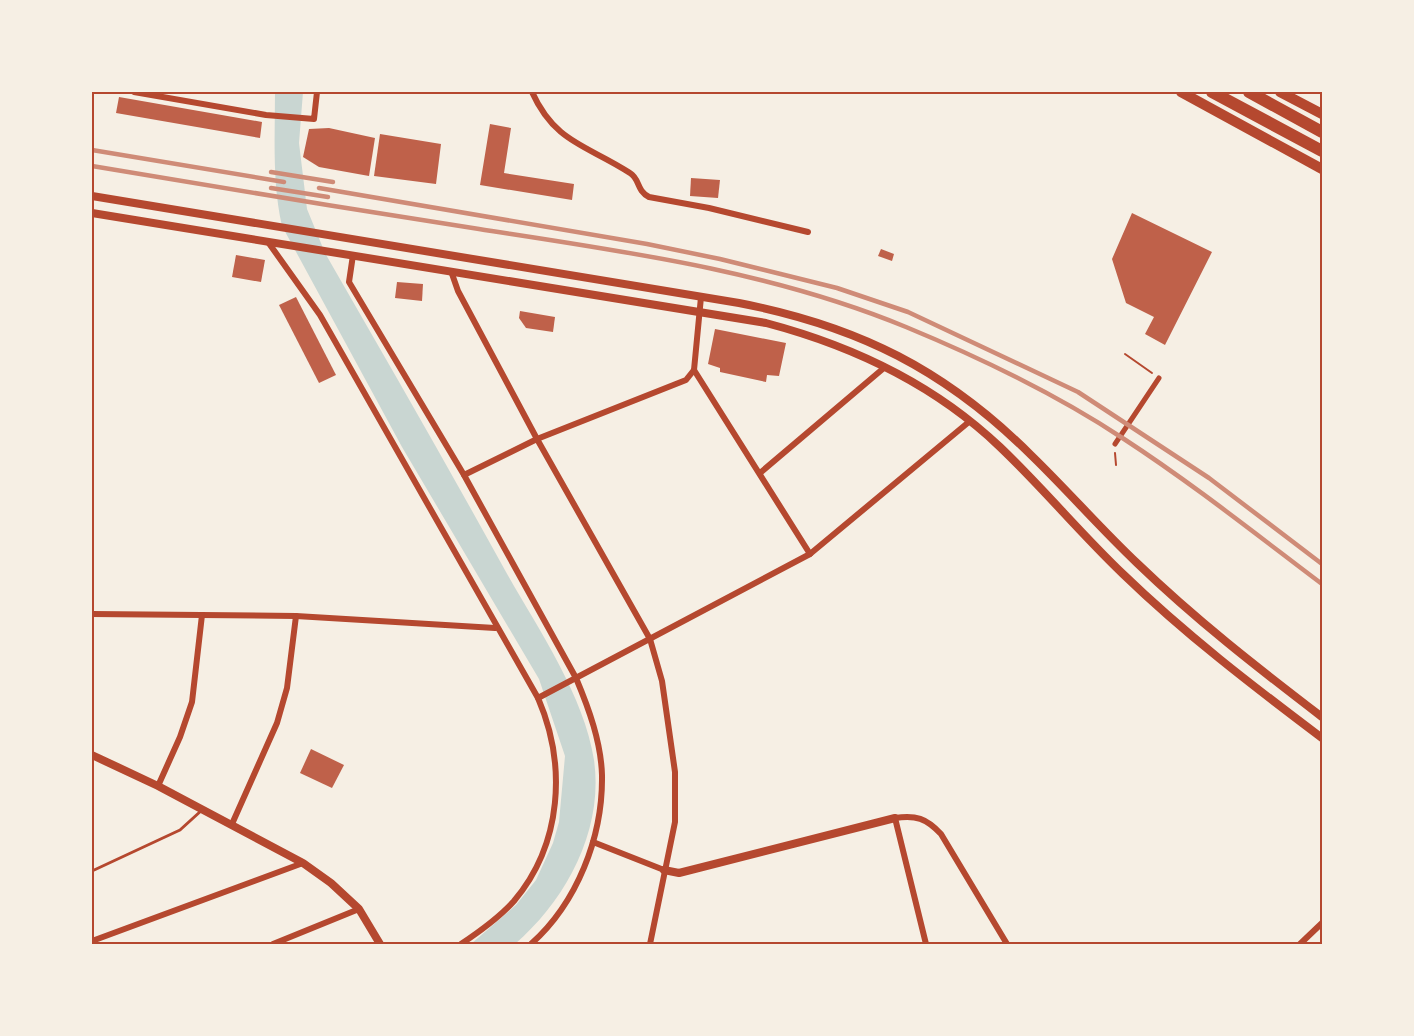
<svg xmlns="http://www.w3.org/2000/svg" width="1414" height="1036" viewBox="0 0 1414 1036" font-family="Karla,sans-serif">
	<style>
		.water { fill: #c9d6d2 }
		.building { fill: #bf614a }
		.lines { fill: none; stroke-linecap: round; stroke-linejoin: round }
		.path { stroke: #b5482f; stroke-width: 2 }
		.service { stroke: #b5482f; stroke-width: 3 }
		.pedestrian { stroke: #b5482f; stroke-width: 5 }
		.minor { stroke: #b5482f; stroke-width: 6 }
		.tertiary { stroke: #b5482f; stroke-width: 8 }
		.trunk { stroke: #b5482f; stroke-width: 10 }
		.motorway { stroke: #b5482f; stroke-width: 12 }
		.rail { stroke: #cf8b77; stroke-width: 4.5 }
		.neatline { fill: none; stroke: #b5482f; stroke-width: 2 }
	</style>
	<rect width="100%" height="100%" fill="#f6efe4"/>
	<!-- water -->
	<path class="water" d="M275,92H303L299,143L307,209L325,253C386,359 447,465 506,572C538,629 584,695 594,760C604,830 566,900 515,944H471L516,905L536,880L553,843L559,822L565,756L539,679L402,447L282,226C272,182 275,136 275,92Z"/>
	<!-- building -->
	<g class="building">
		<polygon points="119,97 262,122 260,138 116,113"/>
		<polygon points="490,124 511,128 504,173 574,184 572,200 480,185"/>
		<polygon points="329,128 375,138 369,176 319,167 303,157 309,129"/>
		<polygon points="380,134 441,144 436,184 374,176"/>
		<polygon points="691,178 720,180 718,198 690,196"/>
		<polygon points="1132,213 1212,252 1165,345 1145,334 1154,317 1126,303 1112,259"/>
		<polygon points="881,249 894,254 892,261 878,256"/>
		<polygon points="236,255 265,260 261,282 232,277"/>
		<polygon points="397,282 423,284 422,301 395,298"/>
		<polygon points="296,297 336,375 319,383 279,305"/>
		<polygon points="520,311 555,317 553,332 526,328 519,318"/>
		<polygon points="715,329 786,343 779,376 767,375 766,382 720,372 720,368 708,364"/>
		<polygon points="311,749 344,765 332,788 300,773"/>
	</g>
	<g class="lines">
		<!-- path -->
		<g class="path">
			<polyline points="1125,354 1152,373"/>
			<polyline points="1115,453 1116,465"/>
		</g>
		<!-- service -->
		<polyline class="service" points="92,871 180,830 202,810"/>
		<!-- pedestrian -->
		<polyline class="pedestrian" points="1115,444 1159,378"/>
		<!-- minor -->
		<g class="minor">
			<polyline points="134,92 266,115 314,119 317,92"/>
			<path d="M532,92C555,143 587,145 630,173C640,179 636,190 649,197L709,208L808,232"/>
			<path d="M268,242L320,315L538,698C567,765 562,844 514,901C499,918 479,932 461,944"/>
			<path d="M353,255L349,282L464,475L576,678C589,709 601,742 602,775C603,837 577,903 531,944"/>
			<polyline points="451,271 458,291 537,439 650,639 662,681 675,772 675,822 650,944"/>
			<polyline points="694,370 810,554"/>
			<polyline points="760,473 885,367"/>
			<polyline points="464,475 537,439 686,380 694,370 701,297"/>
			<polyline points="92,614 296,616 495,628"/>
			<polyline points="538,698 810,554 970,421"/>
			<polyline points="158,786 180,737 192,702 202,615"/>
			<polyline points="232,824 277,723 287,688 296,616"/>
			<polyline points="593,842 664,870"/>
			<polyline points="92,941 303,863"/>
			<polyline points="273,944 359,909"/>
			<path d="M926,944L895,818C916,815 926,818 941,834L1007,944"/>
			<polyline points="1300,944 1322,923"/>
		</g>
		<!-- tertiary -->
		<g class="tertiary">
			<path d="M92,196L739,303C858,326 946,370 1032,456C1068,491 1101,529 1137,563C1195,619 1258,668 1322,717"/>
			<path d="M92,213L766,323C853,346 934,384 1000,447C1043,488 1080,533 1123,574C1185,634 1253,686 1322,738"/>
			<polyline points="92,755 158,786 303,863 331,883 359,909 380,944"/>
			<polyline points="664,870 679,873 895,818"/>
		</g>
		<!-- trunk -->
		<g class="trunk">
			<polyline points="1181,92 1322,169"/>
			<polyline points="1280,92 1322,114"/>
		</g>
		<!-- motorway -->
		<g class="motorway">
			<polyline points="1212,92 1322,151"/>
			<polyline points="1249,92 1322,132"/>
		</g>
		<!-- rail -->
		<g class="rail">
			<polyline points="92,150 284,182"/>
			<path d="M92,166C220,188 350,209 479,229C622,251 771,271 906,327C981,358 1056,394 1124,439C1193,484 1257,535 1322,584"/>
			<polyline points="271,172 333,182"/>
			<polyline points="271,188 328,197"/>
			<polyline points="319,188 647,244 720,259 837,288 908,312 1078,392 1209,478 1322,564"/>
		</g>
	</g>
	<!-- border -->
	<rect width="1414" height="1036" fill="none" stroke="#f6efe4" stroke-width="186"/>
	<rect x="93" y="93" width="1228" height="850" class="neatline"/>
</svg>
